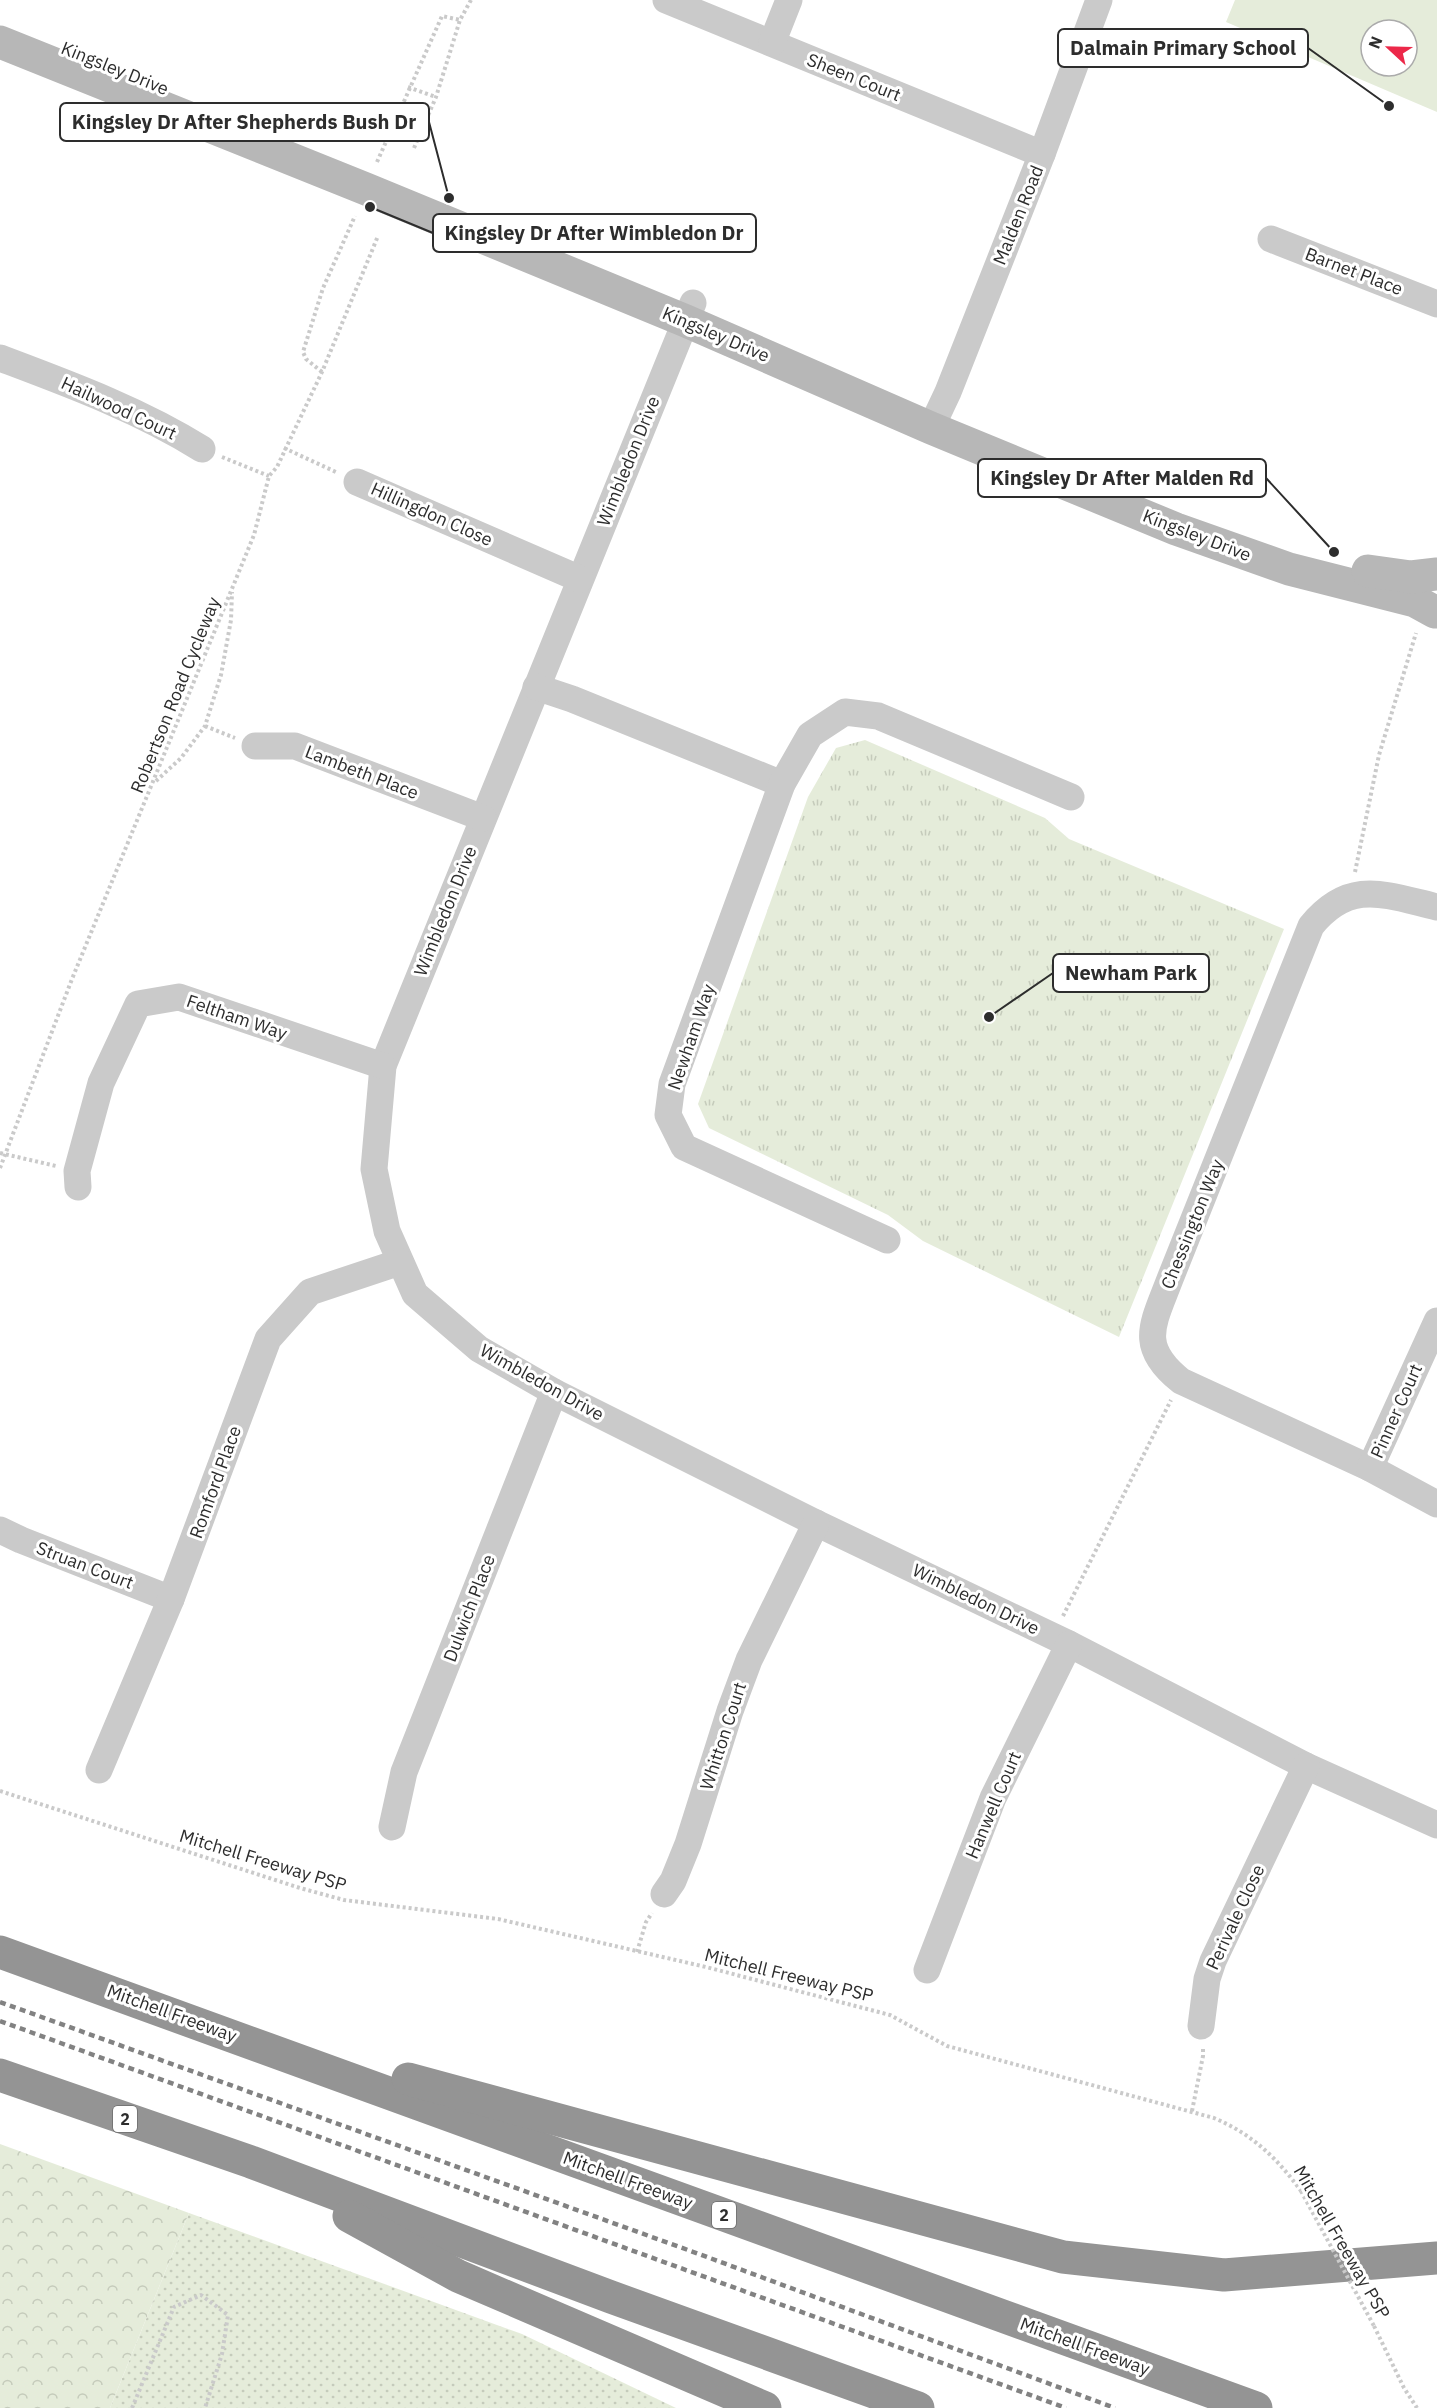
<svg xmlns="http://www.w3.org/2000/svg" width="1437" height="2408" viewBox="0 0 1437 2408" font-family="'IBM Plex Sans',sans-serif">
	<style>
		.grass { fill: url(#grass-dots) }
		.forest { fill: url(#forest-crowns) }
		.park { fill: url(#park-tufts) }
		.pitch { fill: #e5ecda; fill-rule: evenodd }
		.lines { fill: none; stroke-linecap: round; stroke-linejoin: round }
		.path { stroke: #cacaca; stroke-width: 4; stroke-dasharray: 3 3; stroke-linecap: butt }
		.street { stroke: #cacaca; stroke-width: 27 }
		.secondary { stroke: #b7b7b7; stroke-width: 33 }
		.highway { stroke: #949494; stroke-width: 33 }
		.rail { stroke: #828282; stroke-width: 4.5; stroke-dasharray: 6 4.5; stroke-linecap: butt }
		.path-bridge { stroke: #cacaca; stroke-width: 4; stroke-dasharray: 3 3; stroke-linecap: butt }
		.labels { text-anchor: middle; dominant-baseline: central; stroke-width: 6; stroke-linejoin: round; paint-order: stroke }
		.shield { fill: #fff; stroke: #6c6c6c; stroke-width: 1.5 }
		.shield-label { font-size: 16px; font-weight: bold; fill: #2d2d2d }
		.street-label { font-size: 18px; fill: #2d2d2d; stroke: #fff }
		.leader { fill: none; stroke: #2d2d2d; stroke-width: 2 }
		.callout-dot { fill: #2d2d2d; stroke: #fff; stroke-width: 2 }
		.callout { fill: #fff; stroke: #2d2d2d; stroke-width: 2 }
		.callout-label { font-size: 20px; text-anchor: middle; font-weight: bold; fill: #2d2d2d }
	</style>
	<defs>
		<pattern id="grass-dots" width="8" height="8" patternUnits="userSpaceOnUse" patternTransform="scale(1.5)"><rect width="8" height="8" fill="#e5ecda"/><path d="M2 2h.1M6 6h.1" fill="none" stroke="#c5cbbb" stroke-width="1.8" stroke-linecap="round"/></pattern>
		<pattern id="forest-crowns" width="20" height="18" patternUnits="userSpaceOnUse" patternTransform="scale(1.5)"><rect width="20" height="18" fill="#e5ecda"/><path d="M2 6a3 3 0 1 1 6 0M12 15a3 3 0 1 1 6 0" fill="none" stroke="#c5cbbb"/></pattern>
		<pattern id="park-tufts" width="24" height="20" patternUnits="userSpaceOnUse" patternTransform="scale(1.5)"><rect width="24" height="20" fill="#e5ecda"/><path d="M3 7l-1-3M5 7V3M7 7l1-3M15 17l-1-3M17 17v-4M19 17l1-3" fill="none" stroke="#c5cbbb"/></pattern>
	</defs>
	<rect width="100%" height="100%" fill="#fff"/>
	<!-- grass -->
	<polygon class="grass" points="189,2213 522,2334 676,2408 110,2408"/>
	<!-- forest -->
	<polygon class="forest" points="0,2144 189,2213 110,2408 0,2408"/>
	<!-- park -->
	<polygon class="park" points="865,740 1045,818 1069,839 1284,929 1119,1337 923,1241 888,1215 709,1128 698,1104 808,797 836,748"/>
	<!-- pitch -->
	<path class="pitch" d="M1235,0H1437V112L1226,22ZM1371,30H1407V66H1371Z"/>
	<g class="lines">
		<!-- path -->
		<g class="path">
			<polyline points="408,87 436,97"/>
			<polyline points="414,148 436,97 460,20 471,0"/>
			<polyline points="377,162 442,16 460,20"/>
			<polyline points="322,372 306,359 303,352 323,288 355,216"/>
			<polyline points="284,448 338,473"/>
			<polyline points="222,457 269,476"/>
			<polyline points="205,726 235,738"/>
			<polyline points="156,781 181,758 205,726 221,675 231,620 232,592"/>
			<polyline points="1355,872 1379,755 1416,633"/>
			<polyline points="0,1153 56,1166"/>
			<polyline points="0,1168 72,979 254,535 269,476 277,467 322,372 378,236"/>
			<polyline points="1063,1616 1171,1400"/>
			<path d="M0,1791L300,1888L344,1900L498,1919L706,1967L890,2015L947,2046L1214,2118C1252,2134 1277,2158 1301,2191"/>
			<polyline points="637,1952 646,1922 652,1913"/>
			<polyline points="1192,2111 1203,2056 1203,2047"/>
			<polyline points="1374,2326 1404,2388 1417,2408"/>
			<polyline points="132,2408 174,2307 201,2295 228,2315 222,2354 205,2408"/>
		</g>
		<!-- street -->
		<g class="street">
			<polyline points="666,0 1042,154"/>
			<polyline points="772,43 789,0"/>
			<polyline points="1271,239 1437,304"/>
			<polyline points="693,303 383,1066 374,1169 387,1231 415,1294 479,1349 554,1392 816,1523 1069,1644 1306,1766 1437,1825"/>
			<path d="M0,358C69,384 140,410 202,449"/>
			<polyline points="931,428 948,392 1042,154 1099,0"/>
			<polyline points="357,482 580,579"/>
			<polyline points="536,687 572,699 782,784"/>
			<polyline points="255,746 295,746 483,818"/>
			<path d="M1437,907C1385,895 1350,878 1311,926L1170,1279C1153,1324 1137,1346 1181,1381L1370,1468L1437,1504"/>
			<polyline points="78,1187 77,1171 101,1083 138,1004 179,997 383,1066"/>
			<polyline points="887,1240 684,1147 668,1115 672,1084 782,784 810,735 845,712 878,716 1071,797"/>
			<polyline points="1370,1468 1437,1321"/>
			<polyline points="0,1530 21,1540 171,1599"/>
			<polyline points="99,1770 171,1599 268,1339 310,1292 400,1262"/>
			<polyline points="392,1827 404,1772 554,1392"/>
			<polyline points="664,1894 673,1881 688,1844 730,1711 749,1660 816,1523"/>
			<polyline points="927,1970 993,1798 1069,1644"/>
			<polyline points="1201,2026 1207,1979 1213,1961 1306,1766"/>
		</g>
		<!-- secondary -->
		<g class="secondary">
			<polyline points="0,42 366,189 686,321 931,428 1176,529 1289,569 1415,601 1435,612"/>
			<polyline points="1368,571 1411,577 1437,574"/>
		</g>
		<!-- highway -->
		<g class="highway">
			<polyline points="0,1952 1256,2408"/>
			<polyline points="0,2075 251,2162 611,2297 918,2408"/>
			<polyline points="408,2079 1063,2257 1224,2275 1437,2258"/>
			<polyline points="349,2216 458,2276 765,2408"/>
		</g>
		<!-- rail -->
		<g class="rail">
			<polyline points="0,2002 699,2254 1115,2408"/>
			<polyline points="0,2021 1066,2408"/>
		</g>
		<!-- path-bridge -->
		<polyline class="path-bridge" points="1301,2191 1374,2326"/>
	</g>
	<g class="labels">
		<!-- shield labels -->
		<g class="shield">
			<rect x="113" y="2106" width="24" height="26" rx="4.5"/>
			<rect x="712" y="2202" width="24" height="26" rx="4.5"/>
		</g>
		<g class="shield-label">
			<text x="125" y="2119">2</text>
			<text x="724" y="2215">2</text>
		</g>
		<!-- street labels -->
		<g class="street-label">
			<text transform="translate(115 68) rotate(22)">Kingsley Drive</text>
			<text transform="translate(854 77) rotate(22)">Sheen Court</text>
			<text transform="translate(1018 215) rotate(-68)">Malden Road</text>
			<text transform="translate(1354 271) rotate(21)">Barnet Place</text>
			<text transform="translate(716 334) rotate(23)">Kingsley Drive</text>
			<text transform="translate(119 408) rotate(25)">Hailwood Court</text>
			<text transform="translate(628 461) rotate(-68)">Wimbledon Drive</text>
			<text transform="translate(432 514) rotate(24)">Hillingdon Close</text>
			<text transform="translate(1197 535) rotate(21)">Kingsley Drive</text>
			<text transform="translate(175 695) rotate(-68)">Robertson Road Cycleway</text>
			<text transform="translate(362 772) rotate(21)">Lambeth Place</text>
			<text transform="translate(445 911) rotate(-68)">Wimbledon Drive</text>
			<text transform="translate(237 1017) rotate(19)">Feltham Way</text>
			<text transform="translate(691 1037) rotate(-71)">Newham Way</text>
			<text transform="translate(1192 1224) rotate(-68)">Chessington Way</text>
			<text transform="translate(542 1382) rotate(29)">Wimbledon Drive</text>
			<text transform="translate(1396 1411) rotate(-66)">Pinner Court</text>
			<text transform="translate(215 1482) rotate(-70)">Romford Place</text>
			<text transform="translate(85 1565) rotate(21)">Struan Court</text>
			<text transform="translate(976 1599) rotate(26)">Wimbledon Drive</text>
			<text transform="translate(469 1608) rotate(-69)">Dulwich Place</text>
			<text transform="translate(723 1736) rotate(-72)">Whitton Court</text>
			<text transform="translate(993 1805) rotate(-67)">Hanwell Court</text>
			<text transform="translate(263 1860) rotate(17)">Mitchell Freeway PSP</text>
			<text transform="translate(1235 1917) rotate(-65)">Perivale Close</text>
			<text transform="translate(789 1975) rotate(14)">Mitchell Freeway PSP</text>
			<text transform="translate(172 2013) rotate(20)">Mitchell Freeway</text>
			<text transform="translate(628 2180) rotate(20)">Mitchell Freeway</text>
			<text transform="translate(1342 2242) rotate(60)">Mitchell Freeway PSP</text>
			<text transform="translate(1085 2346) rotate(20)">Mitchell Freeway</text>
		</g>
	</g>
	<!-- callouts -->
	<path class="leader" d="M1389 106L1308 48M449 198L429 122M370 207L433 233M1334 552L1266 478M989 1017L1053 973"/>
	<g class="callout-dot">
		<circle cx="1389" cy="106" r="6"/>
		<circle cx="449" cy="198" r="6"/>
		<circle cx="370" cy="207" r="6"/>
		<circle cx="1334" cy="552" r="6"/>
		<circle cx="989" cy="1017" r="6"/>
	</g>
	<g class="callout">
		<rect x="1058" y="29" width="250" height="38" rx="6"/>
		<rect x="60" y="103" width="369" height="38" rx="6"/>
		<rect x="433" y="214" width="323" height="38" rx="6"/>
		<rect x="978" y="459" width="288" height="38" rx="6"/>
		<rect x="1053" y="954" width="156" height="38" rx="6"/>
	</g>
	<g class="callout-label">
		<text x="1183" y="55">Dalmain Primary School</text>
		<text x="244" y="129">Kingsley Dr After Shepherds Bush Dr</text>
		<text x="594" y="240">Kingsley Dr After Wimbledon Dr</text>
		<text x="1122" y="485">Kingsley Dr After Malden Rd</text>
		<text x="1131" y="980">Newham Park</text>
	</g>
	<!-- north arrow -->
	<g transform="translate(1389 48) rotate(292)"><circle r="28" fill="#ffffff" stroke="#ababab" stroke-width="1.5"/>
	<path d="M0-4.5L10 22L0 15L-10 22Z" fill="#ec2849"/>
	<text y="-9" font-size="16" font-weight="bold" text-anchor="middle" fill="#2d2d2d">N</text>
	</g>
</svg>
